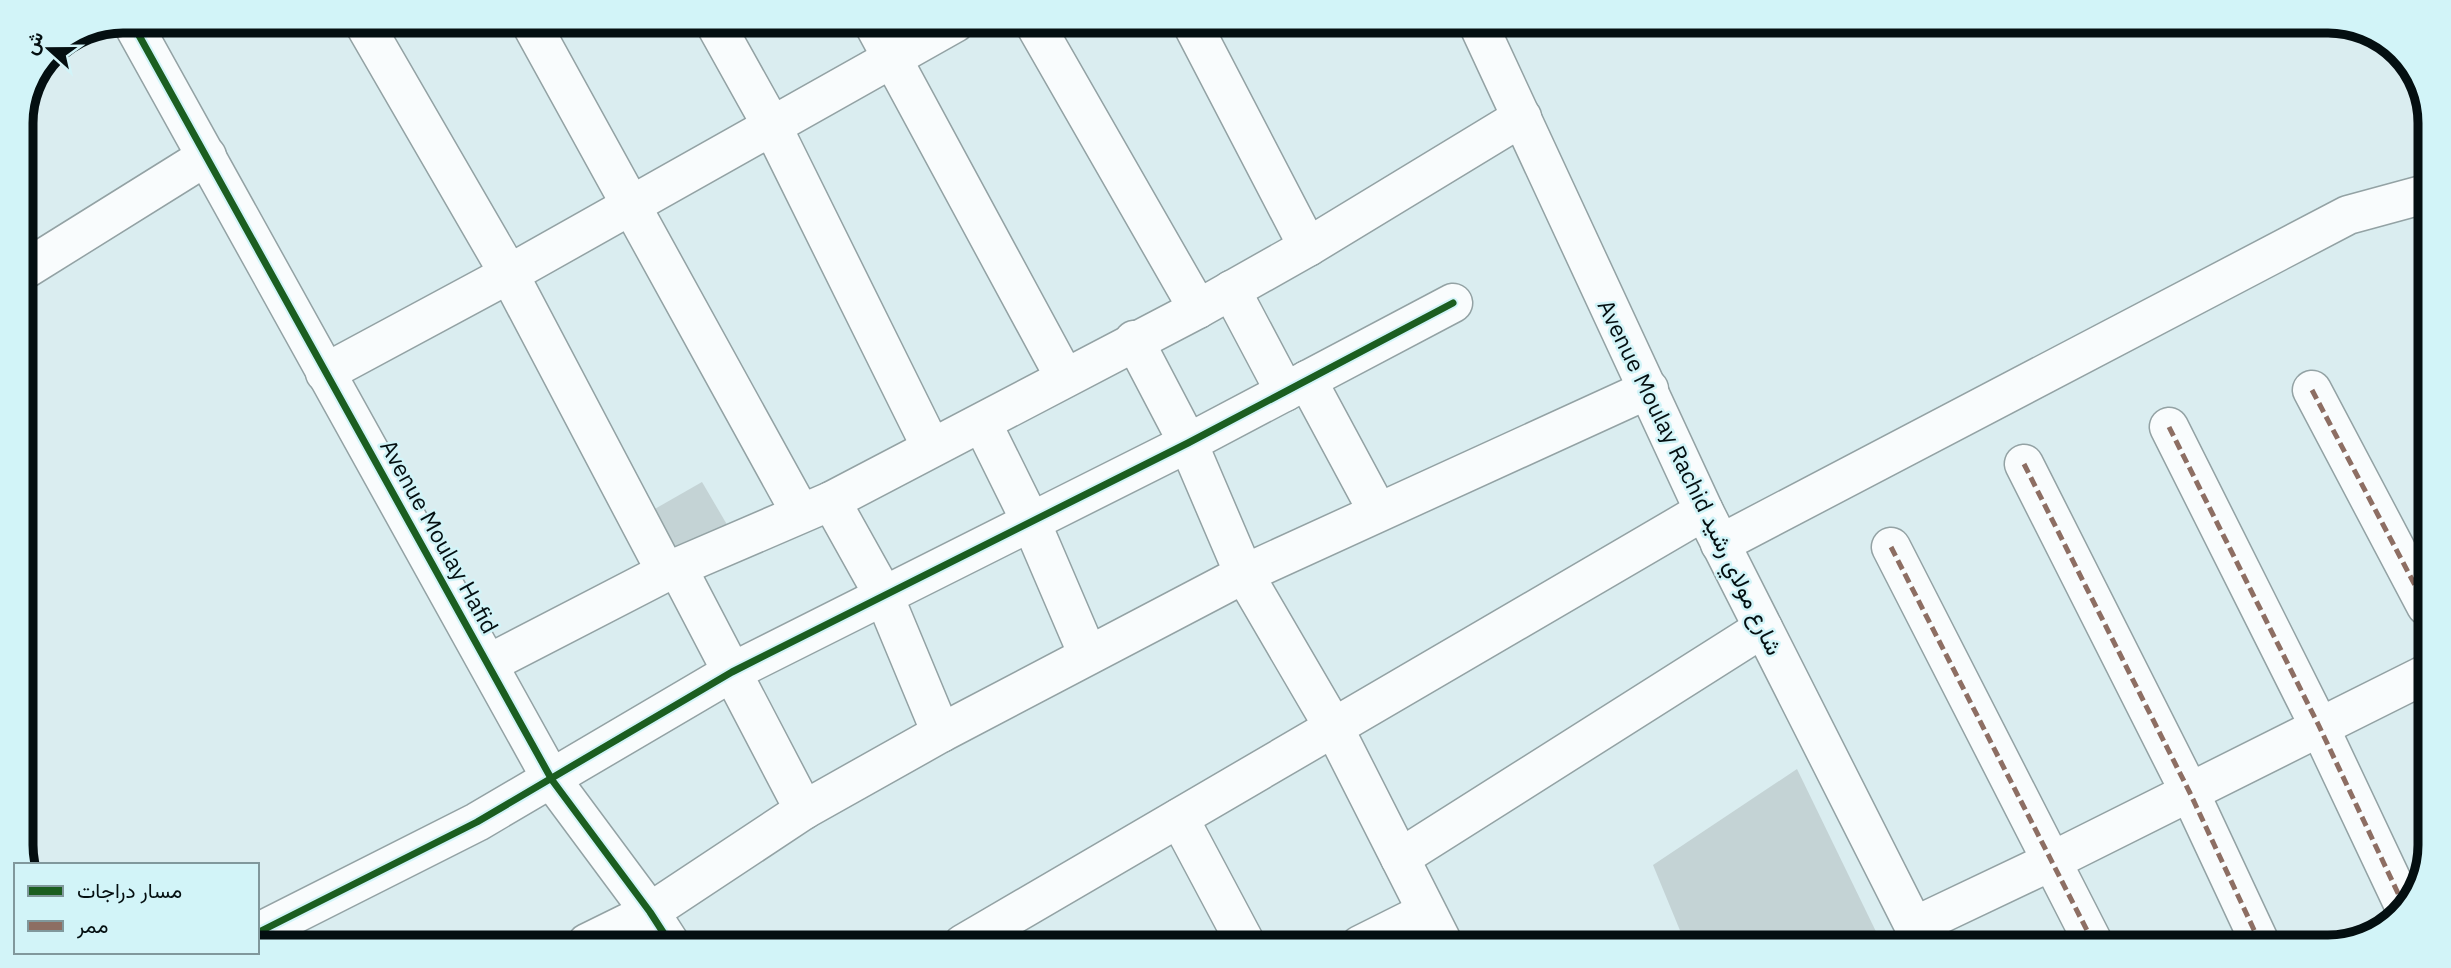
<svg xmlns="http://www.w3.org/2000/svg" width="2451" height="968" viewBox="0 0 2451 968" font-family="'IBM Plex Sans',Vazirmatn,sans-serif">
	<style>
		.building { fill: #c4d3d5 }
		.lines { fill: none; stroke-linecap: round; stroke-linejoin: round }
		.minor-casing { stroke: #93a2a4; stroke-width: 41 }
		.minor { stroke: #f9fcfd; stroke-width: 38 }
		.quiet { stroke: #8d6e63; stroke-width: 5; stroke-dasharray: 10 5; stroke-linecap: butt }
		.cycleway-casing { stroke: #d2f4f8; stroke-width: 11 }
		.cycleway { stroke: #1b5e20; stroke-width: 7 }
		.labels { text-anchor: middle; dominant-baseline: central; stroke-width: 5; stroke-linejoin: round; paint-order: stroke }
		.street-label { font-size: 23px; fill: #040f11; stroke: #d2f4f8 }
		.rim { fill: none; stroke: #040f11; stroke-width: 9 }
	</style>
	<rect width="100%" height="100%" fill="#daedf0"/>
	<!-- building -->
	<g class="building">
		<polygon points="702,482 729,528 668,555 646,514"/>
		<polygon points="1797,769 1883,946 1686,945 1653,865"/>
	</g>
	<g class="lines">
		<defs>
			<g id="minor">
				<polyline points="131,21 552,780 650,912 670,943"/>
				<polyline points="363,22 509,274 666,572"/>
				<polyline points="530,22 800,512"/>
				<polyline points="714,22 772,126 931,447"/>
				<polyline points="873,23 1065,378"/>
				<polyline points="1034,23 1198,309"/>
				<polyline points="1192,24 1308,247"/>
				<polyline points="1478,24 1704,511 1924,946"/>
				<polyline points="21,272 207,156"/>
				<polyline points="1231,290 1285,392"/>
				<polyline points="1134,340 1188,443 1244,574 1334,728 1444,945"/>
				<polyline points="325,373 509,274 955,23"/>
				<polyline points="1307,380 1378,512"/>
				<polyline points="2312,390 2426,606"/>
				<polyline points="982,423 1031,522 1088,655"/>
				<polyline points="2169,427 2319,726 2404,906"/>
				<polyline points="2024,464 2190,793 2262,947"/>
				<polyline points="831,501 884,596 941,733"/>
				<polyline points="1720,544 2348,215 2429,193"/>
				<polyline points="1891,547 2095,946"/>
				<polyline points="677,567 804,810"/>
				<polyline points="490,663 666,572 831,501 1198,309 1308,247 1522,117"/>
				<polyline points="1179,818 1246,944"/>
				<polyline points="1400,858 1763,628"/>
				<polyline points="1915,926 2052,861 2426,674"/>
				<polyline points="257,933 477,822 732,672 1188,443 1453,303"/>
				<polyline points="587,943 650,912 804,810 941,733 1244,574 1649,389"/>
				<polyline points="963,944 1704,511"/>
				<polyline points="1360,945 1426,912"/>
			</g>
		</defs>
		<!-- minor casing -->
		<use href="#minor" class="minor-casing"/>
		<!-- minor -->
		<use href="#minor" class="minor"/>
		<!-- quiet -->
		<g class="quiet">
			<polyline points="2312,390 2426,606"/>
			<polyline points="2169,427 2319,726 2404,906"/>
			<polyline points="2024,464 2190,793 2262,947"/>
			<polyline points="1891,547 2095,946"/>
		</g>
		<defs>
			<g id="cycleway">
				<polyline points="131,21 552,780 650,912 670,943"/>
				<polyline points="257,933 477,822 732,672 1188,443 1453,303"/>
			</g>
		</defs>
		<!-- cycleway casing -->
		<use href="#cycleway" class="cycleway-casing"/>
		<!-- cycleway -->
		<use href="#cycleway" class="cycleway"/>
	</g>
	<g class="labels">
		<!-- street labels -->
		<g class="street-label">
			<text transform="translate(1691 477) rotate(64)">Avenue Moulay Rachid شارع مولاي رشيد</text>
			<text transform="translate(440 536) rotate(61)">Avenue Moulay Hafid</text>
		</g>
	</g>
	<!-- crop -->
	<path d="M0 0H2451V968H0ZM123 33H2328A90 90 0 0 1 2418 123V845A90 90 0 0 1 2328 935H123A90 90 0 0 1 33 845V123A90 90 0 0 1 123 33Z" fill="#d2f4f8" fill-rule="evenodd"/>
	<path class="rim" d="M123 33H2328A90 90 0 0 1 2418 123V845A90 90 0 0 1 2328 935H123A90 90 0 0 1 33 845V123A90 90 0 0 1 123 33Z"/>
	<!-- legend -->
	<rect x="14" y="863" width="245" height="91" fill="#d2f4f8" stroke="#80989c" stroke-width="2"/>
	<rect x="28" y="886" width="35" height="10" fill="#1b5e20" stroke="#80989c" stroke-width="2"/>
	<text x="77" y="898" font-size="21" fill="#040f11">مسار دراجات</text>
	<rect x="28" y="921" width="35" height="10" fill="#8d6e63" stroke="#80989c" stroke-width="2"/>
	<text x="77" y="933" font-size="21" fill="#040f11">ممر</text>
	<!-- north arrow -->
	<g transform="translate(49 49) rotate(291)" stroke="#d2f4f8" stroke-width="5" paint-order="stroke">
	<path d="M0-5L12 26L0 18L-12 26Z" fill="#040f11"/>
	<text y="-10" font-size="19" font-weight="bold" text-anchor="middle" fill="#040f11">ش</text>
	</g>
</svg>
